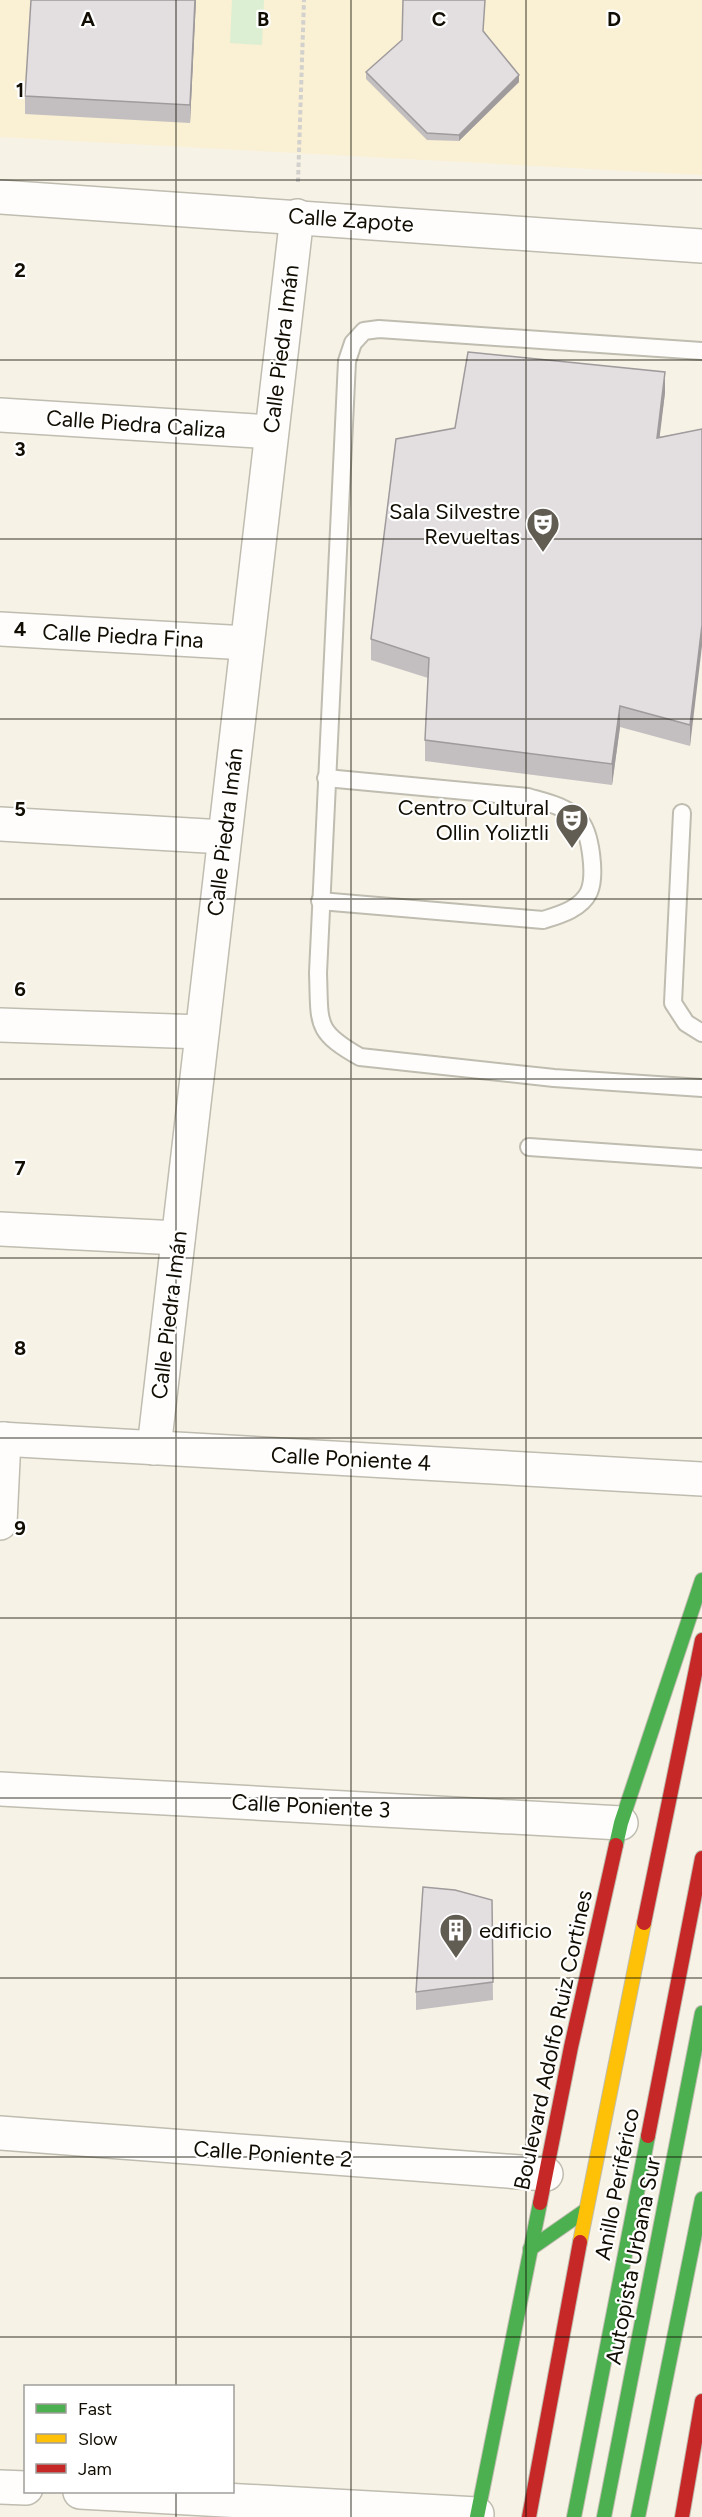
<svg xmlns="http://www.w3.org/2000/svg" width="702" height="2517" viewBox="0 0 702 2517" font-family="Figtree,sans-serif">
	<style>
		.built { fill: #faf0d3 }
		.green { fill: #dcefd2 }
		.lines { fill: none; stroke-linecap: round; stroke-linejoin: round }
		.lane-casing { stroke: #bfbcb0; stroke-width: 20 }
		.street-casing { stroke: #bfbcb0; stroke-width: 36 }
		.fast-casing { stroke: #bfbcb0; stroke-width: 16 }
		.slow-casing { stroke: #bfbcb0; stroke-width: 16 }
		.jam-casing { stroke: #bfbcb0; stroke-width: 16 }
		.path { stroke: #d2d1cd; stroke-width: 4; stroke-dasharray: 4.5 3; stroke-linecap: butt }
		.lane { stroke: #fefdfb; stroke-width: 16 }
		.street { stroke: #fefdfb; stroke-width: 33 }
		.fast { stroke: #4caf50; stroke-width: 14 }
		.slow { stroke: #ffc107; stroke-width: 14 }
		.jam { stroke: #c62828; stroke-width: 14 }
		.wall { fill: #c3bfc0 }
		.shaded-wall { fill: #9f9b9c }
		.building { fill: #e3dedf; stroke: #9f9b9c; stroke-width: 1.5 }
		.grid { fill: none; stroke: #110d02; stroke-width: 1.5; stroke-opacity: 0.55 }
		.labels { text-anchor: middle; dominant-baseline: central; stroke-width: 4.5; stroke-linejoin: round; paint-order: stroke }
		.street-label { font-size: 22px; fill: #110d02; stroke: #fff }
		.poi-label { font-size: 22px; fill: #110d02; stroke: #fff; text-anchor: end }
		.grid-label { font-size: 20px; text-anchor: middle; font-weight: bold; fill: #110d02; stroke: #fff; stroke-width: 4.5; stroke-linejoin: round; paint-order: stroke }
	</style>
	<rect width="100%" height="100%" fill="#f7f2e6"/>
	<!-- built -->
	<polygon class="built" points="0,0 702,0 702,175 0,137"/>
	<!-- green -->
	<polygon class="green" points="232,0 264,0 262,45 230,43"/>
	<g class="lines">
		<defs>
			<g id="lane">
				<path d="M702,351L379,329L364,331L353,343L347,361L318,973C320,1024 314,1031 360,1057L554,1078L702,1088"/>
				<polyline points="682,813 673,1003 686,1023 702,1033"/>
				<path d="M320,901L543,920C559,915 581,909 589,892C596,876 591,832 579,820C566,806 545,802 528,797L326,778"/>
				<polyline points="529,1147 702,1159"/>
			</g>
			<g id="street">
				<polyline points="0,197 702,246"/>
				<polyline points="0,415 271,432"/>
				<polyline points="0,629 247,643"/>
				<polyline points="0,824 224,837"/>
				<polyline points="0,1025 202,1032"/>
				<polyline points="0,1229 178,1238"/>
				<polyline points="0,1439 702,1479"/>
				<polyline points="154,1448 297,216"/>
				<polyline points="0,1523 4,1439"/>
				<polyline points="0,1789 621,1823"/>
				<polyline points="0,2133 546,2174"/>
				<polyline points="0,2487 26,2488"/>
				<polyline points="80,2492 477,2514"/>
			</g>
			<g id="fast">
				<polyline points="616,1845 621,1823 702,1580"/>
				<polyline points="530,2249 586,2210"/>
				<polyline points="477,2517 540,2203"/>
				<polyline points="574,2517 648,2136"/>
				<polyline points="604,2517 702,2013"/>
				<polyline points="638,2517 702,2199"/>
			</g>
			<polyline id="slow" points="580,2242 644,1923"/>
			<g id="jam">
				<polyline points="644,1923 702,1640"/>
				<polyline points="648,2136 702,1858"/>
				<polyline points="540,2203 571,2047 616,1845"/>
				<polyline points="529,2517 580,2242"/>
				<polyline points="682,2517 702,2401"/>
			</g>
		</defs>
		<!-- lane casing -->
		<use href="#lane" class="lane-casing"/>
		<!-- street casing -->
		<use href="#street" class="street-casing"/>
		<!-- fast casing -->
		<use href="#fast" class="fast-casing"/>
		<!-- slow casing -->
		<use href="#slow" class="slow-casing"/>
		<!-- jam casing -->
		<use href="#jam" class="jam-casing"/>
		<!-- path -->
		<polyline class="path" points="298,182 304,0"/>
		<!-- lane -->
		<use href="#lane" class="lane"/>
		<!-- street -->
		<use href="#street" class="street"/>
		<!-- fast -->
		<use href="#fast" class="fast"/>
		<!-- slow -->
		<use href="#slow" class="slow"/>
		<!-- jam -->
		<use href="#jam" class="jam"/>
	</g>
	<!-- wall -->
	<g class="wall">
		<polygon points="196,0 190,123 25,114 25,96"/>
		<polygon points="484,31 519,82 459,141 427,140 366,79 366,72 402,40"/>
		<polygon points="665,393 659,437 702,429 690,746 620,727 612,785 425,761 425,740 428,678 371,660 371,639"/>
		<polygon points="492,1900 493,2000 416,2010 416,1992"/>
	</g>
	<!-- shaded-wall -->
	<g class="shaded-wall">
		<polygon points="195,0 196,0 190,123 190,105"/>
		<polygon points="519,75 519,82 459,141 459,135"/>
		<polygon points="665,372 665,393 657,459 657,438"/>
		<polygon points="702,625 702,646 690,746 690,725"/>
		<polygon points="620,706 620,727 612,785 612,764"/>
	</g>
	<!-- building -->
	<g class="building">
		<polygon points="31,0 195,0 190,105 25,96"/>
		<polygon points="403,0 485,0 483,31 519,75 459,135 427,133 366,72 402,40"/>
		<polygon points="468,352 665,372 657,438 702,429 702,625 690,725 620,706 612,764 425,740 429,658 371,639 396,439 455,428"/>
		<polygon points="423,1887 455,1890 492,1900 493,1982 416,1992"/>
	</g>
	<!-- grid -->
	<path class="grid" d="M176,0V2386M351,0V2517M526,0V2517M0,180H702M0,360H702M0,539H702M0,719H702M0,899H702M0,1079H702M0,1258H702M0,1438H702M0,1618H702M0,1798H702M0,1978H702M0,2157H702M0,2337H702M176,2492V2517"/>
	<!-- icons -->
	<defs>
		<symbol id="theatre-pin" viewBox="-11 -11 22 30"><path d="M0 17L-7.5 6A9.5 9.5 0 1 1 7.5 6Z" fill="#625d52" stroke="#fff"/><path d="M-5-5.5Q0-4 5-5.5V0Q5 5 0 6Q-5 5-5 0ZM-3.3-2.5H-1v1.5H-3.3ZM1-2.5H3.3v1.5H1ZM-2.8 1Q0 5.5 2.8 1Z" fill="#fff"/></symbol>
		<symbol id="building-pin" viewBox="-11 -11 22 30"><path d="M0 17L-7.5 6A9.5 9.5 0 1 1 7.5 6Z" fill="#625d52" stroke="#fff"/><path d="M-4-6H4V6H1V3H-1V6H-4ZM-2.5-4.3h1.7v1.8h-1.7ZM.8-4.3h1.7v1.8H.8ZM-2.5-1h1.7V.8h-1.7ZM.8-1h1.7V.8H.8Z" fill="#fff"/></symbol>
	</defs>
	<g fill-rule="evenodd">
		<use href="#theatre-pin" x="524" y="505" width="38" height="52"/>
		<use href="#theatre-pin" x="553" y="801" width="38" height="52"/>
		<use href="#building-pin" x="437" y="1911" width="38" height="52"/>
	</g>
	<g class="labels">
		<!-- street labels -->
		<g class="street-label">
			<text transform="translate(351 220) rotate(4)">Calle Zapote</text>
			<text transform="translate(281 349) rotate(-83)">Calle Piedra Imán</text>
			<text transform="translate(136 424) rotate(4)">Calle Piedra Caliza</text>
			<text transform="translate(123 636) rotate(3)">Calle Piedra Fina</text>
			<text transform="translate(225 832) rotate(-83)">Calle Piedra Imán</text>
			<text transform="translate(169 1315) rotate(-83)">Calle Piedra Imán</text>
			<text transform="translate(351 1459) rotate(3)">Calle Poniente 4</text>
			<text transform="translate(311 1806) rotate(3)">Calle Poniente 3</text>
			<text transform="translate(553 2040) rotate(-78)">Boulevard Adolfo Ruiz Cortines</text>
			<text transform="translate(273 2154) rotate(4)">Calle Poniente 2</text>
			<text transform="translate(617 2184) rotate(-79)">Anillo Periférico</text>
			<text transform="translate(633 2261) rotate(-79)">Autopista Urbana Sur</text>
		</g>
		<!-- poi labels -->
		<g class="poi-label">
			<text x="520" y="511">Sala Silvestre<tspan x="520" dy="25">Revueltas</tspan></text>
			<text x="549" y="807">Centro Cultural<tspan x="549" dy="25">Ollin Yoliztli</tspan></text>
			<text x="479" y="1930" text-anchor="start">edificio</text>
		</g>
	</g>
	<g class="grid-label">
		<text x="88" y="26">A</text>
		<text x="263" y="26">B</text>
		<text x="439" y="26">C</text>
		<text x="614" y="26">D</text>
		<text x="20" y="97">1</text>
		<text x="20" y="277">2</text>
		<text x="20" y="456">3</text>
		<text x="20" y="636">4</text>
		<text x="20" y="816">5</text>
		<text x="20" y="996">6</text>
		<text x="20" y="1175">7</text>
		<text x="20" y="1355">8</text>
		<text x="20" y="1535">9</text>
	</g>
	<!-- legend -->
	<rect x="24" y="2385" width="210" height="108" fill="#ffffff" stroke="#a09e9a" stroke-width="1.5"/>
	<rect x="36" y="2404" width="30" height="9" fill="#4caf50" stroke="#a09e9a" stroke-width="1.5"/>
	<text x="78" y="2415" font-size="18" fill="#110d02">Fast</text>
	<rect x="36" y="2434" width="30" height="9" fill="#ffc107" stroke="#a09e9a" stroke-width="1.5"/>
	<text x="78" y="2445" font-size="18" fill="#110d02">Slow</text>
	<rect x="36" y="2464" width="30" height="9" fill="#c62828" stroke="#a09e9a" stroke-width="1.5"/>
	<text x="78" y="2475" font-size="18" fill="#110d02">Jam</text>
</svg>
